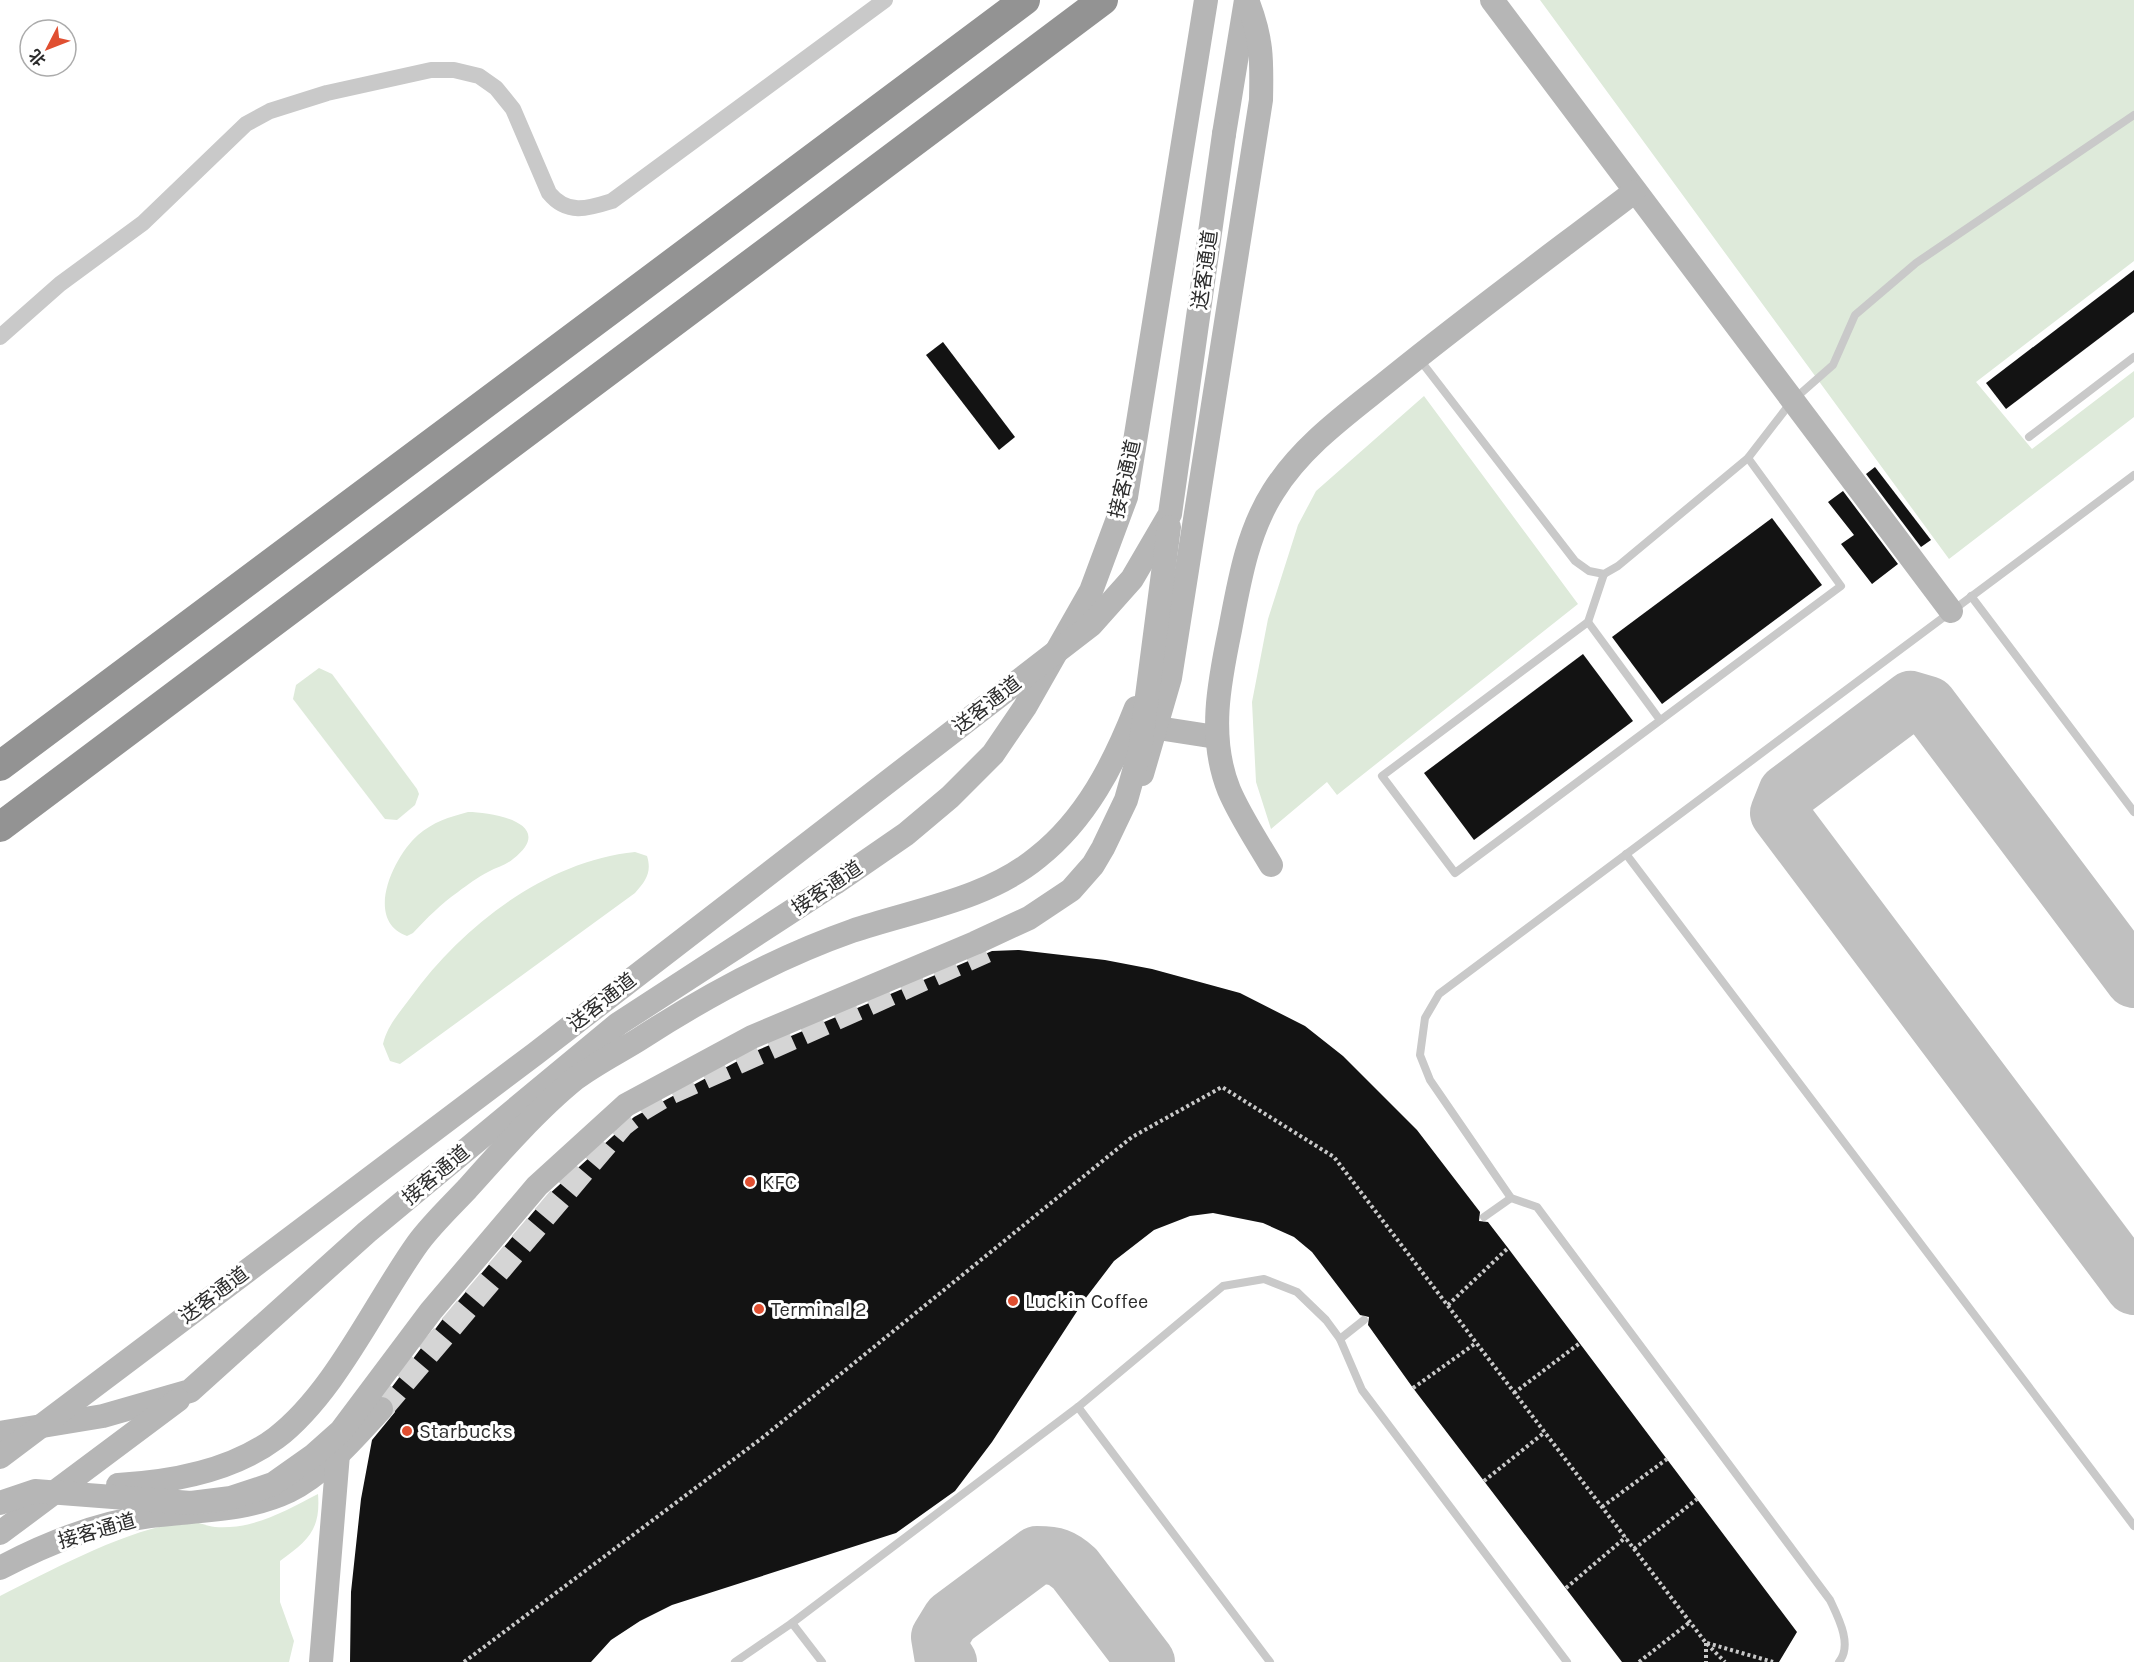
<svg xmlns="http://www.w3.org/2000/svg" width="2134" height="1662" viewBox="0 0 2134 1662" font-family="Karla,'Noto Sans SC',sans-serif">
	<style>
		.green { fill: #deeada }
		.lines { fill: none; stroke-linecap: round; stroke-linejoin: round }
		.taxiway { stroke: #c0c0c0; stroke-width: 58 }
		.building { fill: #131313 }
		.secondary-tunnel { stroke: #d5d5d5; stroke-width: 24; stroke-dasharray: 24 12; stroke-linecap: butt }
		.path { stroke: #c9c9c9; stroke-width: 4; stroke-dasharray: 3 3; stroke-linecap: butt }
		.lane { stroke: #c9c9c9; stroke-width: 8 }
		.street { stroke: #c9c9c9; stroke-width: 16 }
		.secondary { stroke: #b6b6b6; stroke-width: 24 }
		.highway { stroke: #939393; stroke-width: 30 }
		.secondary-bridge { stroke: #b6b6b6; stroke-width: 24 }
		.poi-dot { fill: #e04f31; stroke: #fff; stroke-width: 2 }
		.labels { text-anchor: middle; dominant-baseline: central; stroke-width: 6; stroke-linejoin: round; paint-order: stroke }
		.street-label { font-size: 20px; fill: #2c2c2c; stroke: #fff }
		.poi-label { font-size: 20px; fill: #2c2c2c; stroke: #fff; text-anchor: start }
	</style>
	<rect width="100%" height="100%" fill="#fff"/>
	<!-- green -->
	<g class="green">
		<polygon points="1540,0 2134,0 2134,261 1976,382 2032,449 2134,371 2134,417 1949,559"/>
		<polygon points="1424,396 1578,604 1337,795 1327,782 1271,829 1256,782 1252,702 1268,619 1298,525 1316,491"/>
		<polygon points="319,668 332,674 417,789 419,794 415,805 397,820 385,819 293,699 296,685"/>
		<path d="M468,812C493,812 558,824 513,859C506,865 497,867 488,872C478,877 467,885 458,892C441,904 427,918 413,933L407,936C363,920 394,856 418,835C433,822 449,817 468,812Z"/>
		<path d="M635,852L647,856C652,872 646,881 635,893L400,1064L390,1061L383,1044C387,1026 400,1012 411,997C462,926 546,861 635,852Z"/>
		<path d="M318,1494C321,1531 307,1541 280,1561V1602L294,1641L289,1662H0V1596C50,1571 132,1526 188,1522C196,1521 206,1526 215,1527C253,1530 285,1511 318,1494Z"/>
	</g>
	<g class="lines">
		<!-- taxiway -->
		<g class="taxiway">
			<polyline points="2134,979 1928,705 1911,700 1787,793 1779,813 2134,1286"/>
			<path d="M948,1662L943,1655L940,1637L951,1619L1037,1555C1055,1555 1062,1557 1075,1569L1146,1662"/>
		</g>
	</g>
	<!-- building -->
	<g class="building">
		<polygon points="2134,270 2134,312 2006,409 1986,383"/>
		<polygon points="943,342 1015,437 999,450 926,355"/>
		<polygon points="1875,467 1931,540 1921,547 1866,474"/>
		<polygon points="1843,491 1898,564 1872,584 1841,544 1854,535 1828,502"/>
		<polygon points="1772,518 1822,585 1662,704 1612,637"/>
		<polygon points="1583,654 1633,721 1474,840 1424,773"/>
		<polygon points="1019,950 1105,960 1152,969 1240,993 1305,1026 1343,1056 1417,1130 1480,1212 1479,1221 1488,1222 1508,1248 1797,1632 1779,1662 1622,1662 1413,1388 1368,1325 1369,1317 1360,1315 1312,1252 1294,1237 1263,1223 1213,1213 1190,1216 1154,1230 1114,1261 1085,1299 992,1442 955,1491 896,1533 672,1605 640,1621 611,1640 591,1662 350,1662 351,1592 361,1499 372,1440 395,1412 394,1404 386,1395 442,1320 547,1196 634,1117 758,1050 992,951"/>
	</g>
	<g class="lines">
		<!-- secondary-tunnel -->
		<polyline class="secondary-tunnel" points="381,1409 622,1125 642,1109 667,1094 986,951"/>
		<!-- path -->
		<g class="path">
			<polyline points="1448,1305 1508,1248"/>
			<polyline points="1413,1388 1476,1343"/>
			<polyline points="1514,1393 1580,1343"/>
			<polyline points="1484,1481 1545,1432"/>
			<polyline points="1602,1507 1667,1459"/>
			<polyline points="1634,1549 1697,1499"/>
			<polyline points="1566,1588 1626,1537"/>
			<polyline points="1706,1643 1706,1662"/>
			<polyline points="1707,1643 1773,1662"/>
			<polyline points="464,1662 762,1438 1132,1137 1222,1087 1334,1157 1706,1643 1725,1662"/>
			<polyline points="1639,1662 1690,1622"/>
		</g>
		<!-- lane -->
		<g class="lane">
			<polyline points="1420,360 1575,561 1589,571 1604,574 1618,566 1748,458 1792,401 1833,365 1855,315 1916,263 2134,115"/>
			<polyline points="2029,437 2134,357"/>
			<polyline points="1604,574 1588,622 1382,776 1455,873 1841,586 1748,458"/>
			<polyline points="1971,596 2134,812"/>
			<polyline points="1588,622 1660,720"/>
			<polyline points="1626,854 2134,1526"/>
			<polyline points="1484,1217 1511,1198"/>
			<polyline points="1340,1339 1364,1320"/>
			<polyline points="1078,1407 1270,1662"/>
			<polyline points="792,1623 822,1662"/>
			<polyline points="735,1662 792,1623 1078,1407 1223,1286 1264,1279 1297,1292 1326,1320 1340,1339 1362,1390 1567,1662"/>
			<path d="M1839,1662C1853,1645 1838,1617 1830,1600L1537,1207L1511,1198L1430,1080L1420,1055L1425,1018L1439,994L2134,475"/>
		</g>
		<!-- street -->
		<path class="street" d="M0,337L60,284L143,223L246,124L270,111L327,93L431,70H454L479,76L496,88L513,109L549,193C567,215 587,209 612,201L885,0"/>
		<!-- secondary -->
		<g class="secondary">
			<polyline points="1492,0 1951,611"/>
			<polyline points="1224,134 1246,0"/>
			<polyline points="1158,728 1216,737"/>
			<path d="M1142,774L1170,678L1261,100C1262,59 1262,38 1247,0"/>
			<path d="M1271,865C1257,841 1240,816 1229,790C1208,738 1219,683 1230,630C1239,583 1247,533 1273,492C1303,444 1350,412 1393,377C1472,313 1554,253 1634,192"/>
			<polyline points="0,1433 103,1416 190,1391 367,1232 618,1024 835,883 906,834 950,797 993,754 1025,707 1091,591 1126,497 1206,0"/>
			<polyline points="0,1533 178,1400"/>
			<path d="M0,1568C47,1543 97,1523 150,1516C197,1510 245,1512 289,1491C325,1473 354,1438 381,1409"/>
			<polyline points="321,1662 338,1454"/>
		</g>
		<!-- highway -->
		<g class="highway">
			<polyline points="0,766 1025,0"/>
			<polyline points="0,827 1103,0"/>
		</g>
		<!-- secondary-bridge -->
		<g class="secondary-bridge">
			<polyline points="0,1457 535,1054 1091,625 1132,579 1170,514 1224,134"/>
			<path d="M118,1485C171,1482 232,1471 276,1438C335,1393 375,1303 418,1243C432,1224 451,1206 467,1189C499,1153 538,1109 575,1079C595,1064 617,1053 638,1040C706,996 775,958 852,931C914,910 986,900 1038,857C1086,819 1114,764 1136,708"/>
			<polyline points="0,1503 35,1491 191,1503 231,1498 273,1484 314,1455 341,1431 431,1311 537,1186 626,1105 752,1037 975,943 1029,918 1071,890 1093,865 1103,848 1126,800 1140,750 1169,527"/>
		</g>
	</g>
	<!-- markers -->
	<g class="poi-dot">
		<circle cx="750" cy="1182" r="6"/>
		<circle cx="1013" cy="1301" r="6"/>
		<circle cx="759" cy="1309" r="6"/>
		<circle cx="407" cy="1431" r="6"/>
	</g>
	<g class="labels">
		<!-- street labels -->
		<g class="street-label">
			<text transform="translate(1205 270) rotate(-82)">送客通道</text>
			<text transform="translate(1125 479) rotate(-77)">接客通道</text>
			<text transform="translate(987 705) rotate(-38)">送客通道</text>
			<text transform="translate(827 888) rotate(-34)">接客通道</text>
			<text transform="translate(602 1002) rotate(-38)">送客通道</text>
			<text transform="translate(436 1175) rotate(-40)">接客通道</text>
			<text transform="translate(214 1295) rotate(-37)">送客通道</text>
			<text transform="translate(97 1531) rotate(-16)">接客通道</text>
		</g>
		<!-- poi labels -->
		<g class="poi-label">
			<text x="762" y="1182">KFC</text>
			<text x="1025" y="1301">Luckin Coffee</text>
			<text x="771" y="1309">Terminal 2</text>
			<text x="419" y="1431">Starbucks</text>
		</g>
	</g>
	<!-- north arrow -->
	<g transform="translate(48 48) rotate(228)"><circle r="28" fill="#ffffff" stroke="#ababab" stroke-width="1.5"/>
	<path d="M0-4.5L10 22L0 15L-10 22Z" fill="#e04f31"/>
	<text y="-9" font-size="16" font-weight="bold" text-anchor="middle" fill="#2c2c2c">北</text>
	</g>
</svg>
